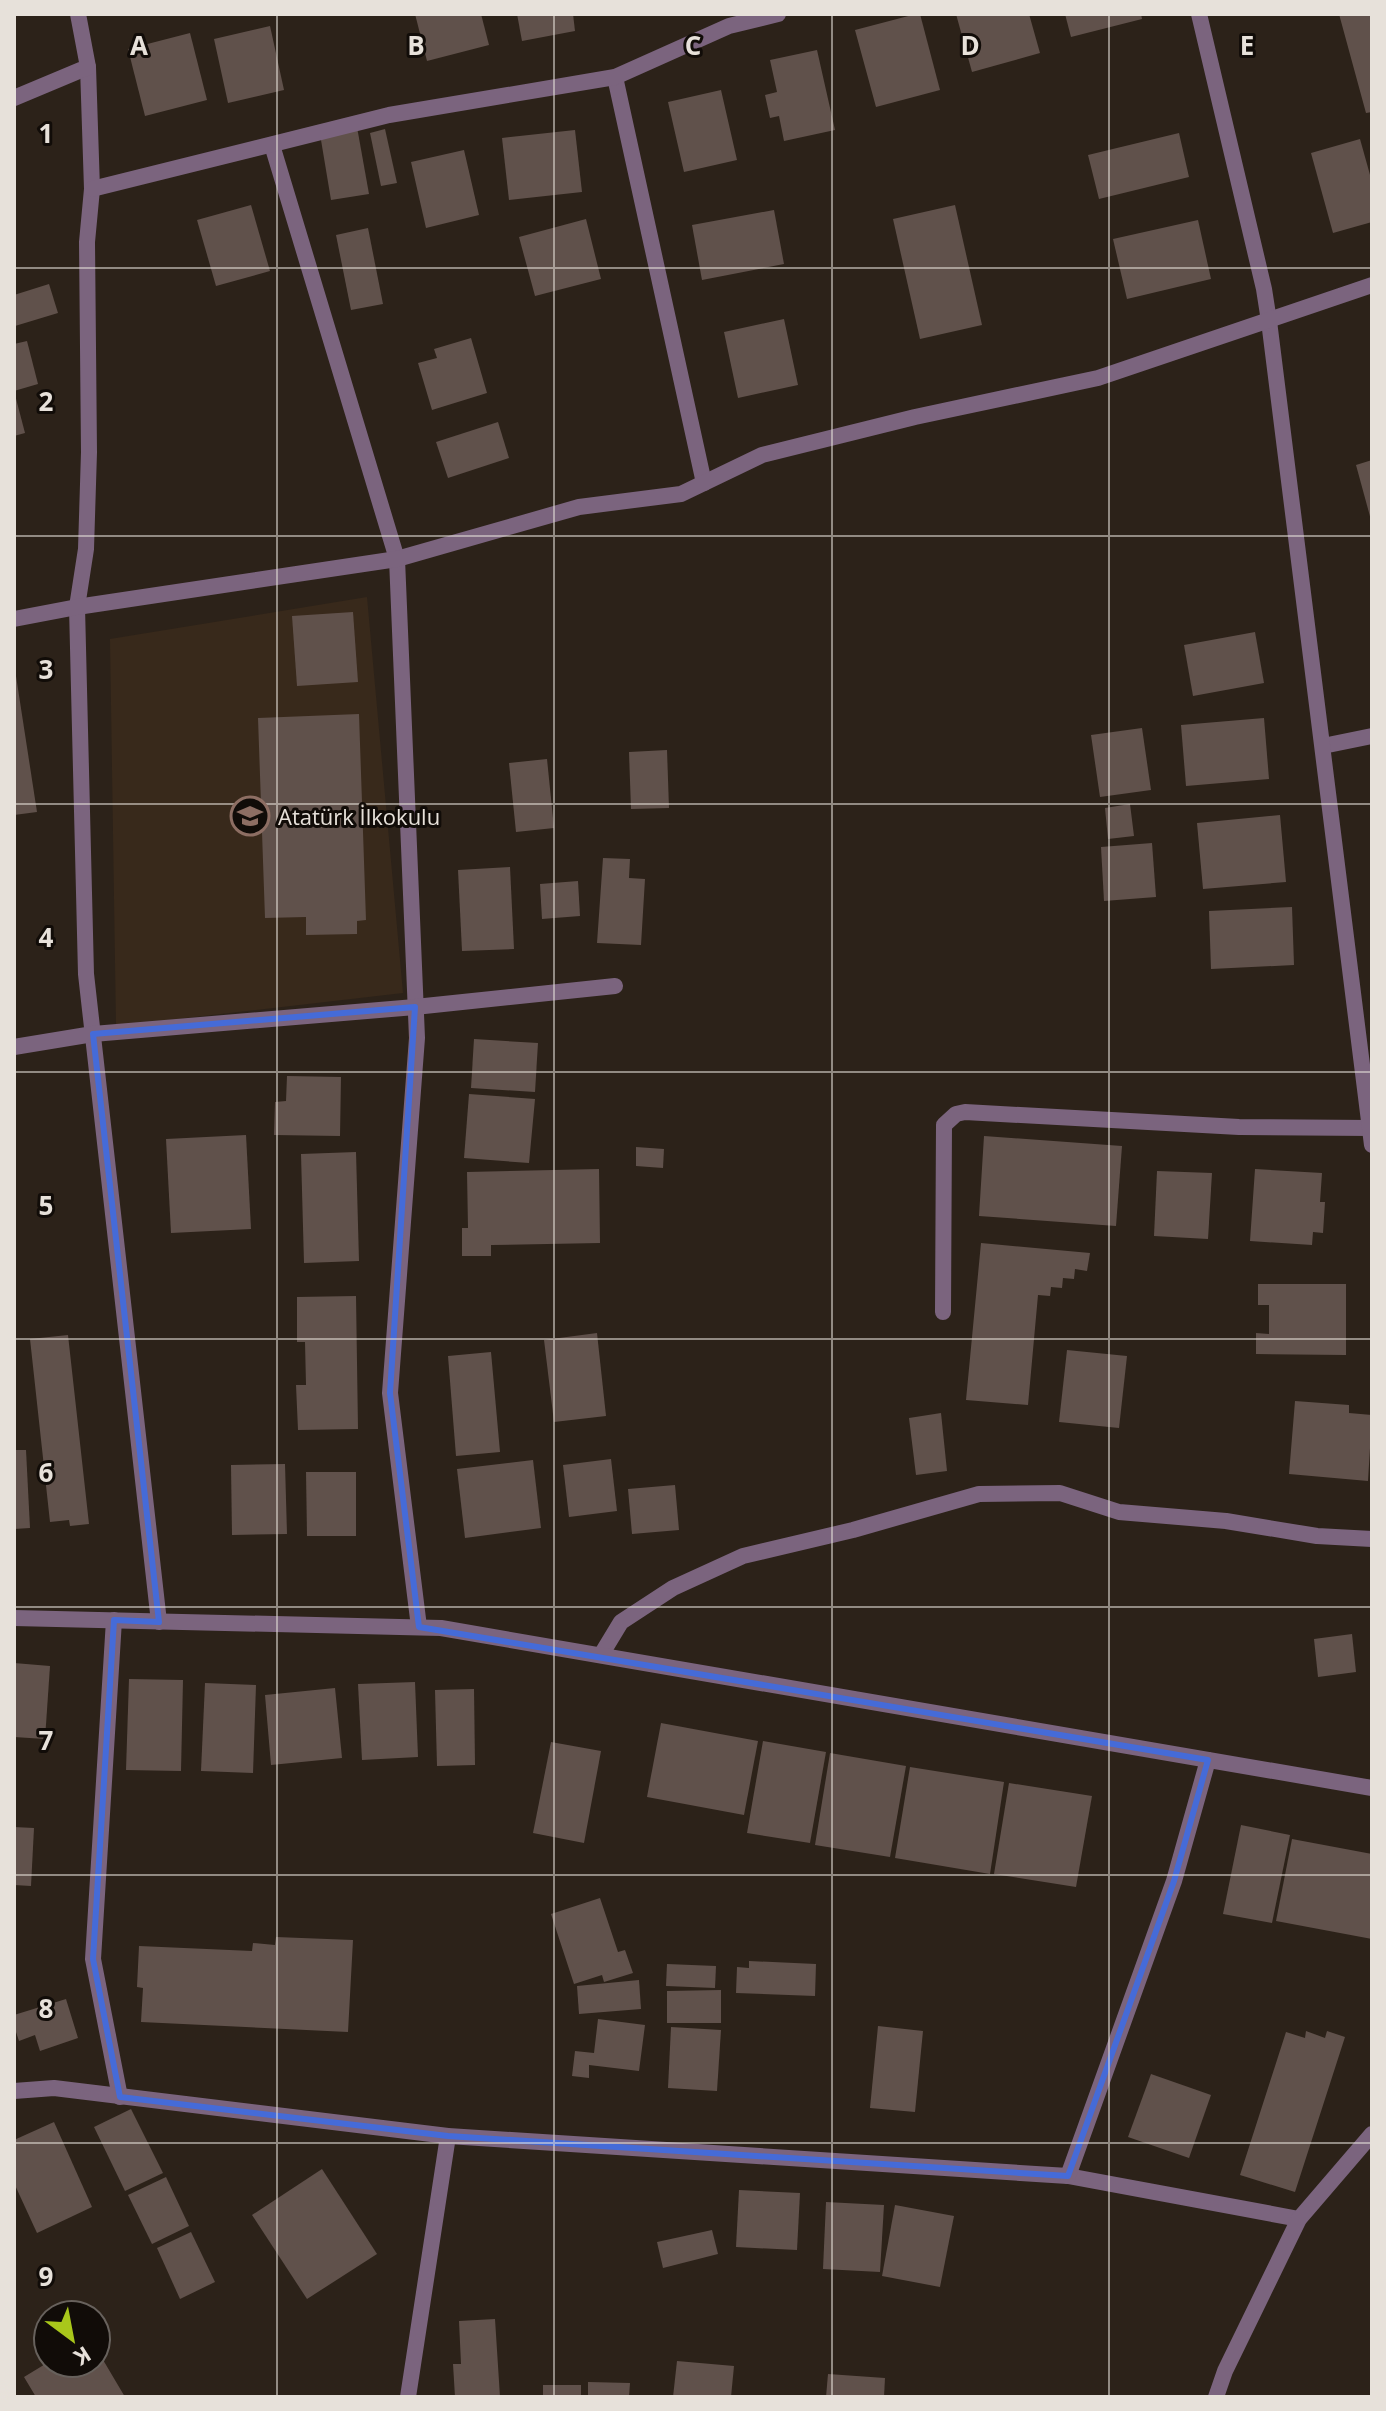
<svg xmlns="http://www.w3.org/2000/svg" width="1386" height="2411" viewBox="0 0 1386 2411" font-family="'Open Sans',sans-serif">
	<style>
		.built { fill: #38291b }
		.building { fill: #60514b }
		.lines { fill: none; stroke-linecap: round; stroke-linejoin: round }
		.service { stroke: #7b647e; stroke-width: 16 }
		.minor { stroke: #7b647e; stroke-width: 16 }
		.tertiary { stroke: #7b647e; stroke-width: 16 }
		.marked { fill: none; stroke: #456bd8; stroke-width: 6; stroke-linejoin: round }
		.grid { fill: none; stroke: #e7e1da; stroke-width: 2; stroke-opacity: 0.55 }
		.labels { text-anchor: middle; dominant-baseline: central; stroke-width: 6; stroke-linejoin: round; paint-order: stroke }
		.poi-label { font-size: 22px; fill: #e7e1da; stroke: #110c08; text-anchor: start }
		.grid-label { font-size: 26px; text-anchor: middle; font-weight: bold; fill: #e7e1da; stroke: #110c08; stroke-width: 6; stroke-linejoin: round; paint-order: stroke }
	</style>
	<rect width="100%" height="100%" fill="#2c2219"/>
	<!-- built -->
	<polygon class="built" points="367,597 403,993 116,1026 110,639"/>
	<!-- building -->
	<g class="building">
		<polygon points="415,14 481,14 489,45 427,61"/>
		<polygon points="517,14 573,14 575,31 522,41"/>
		<polygon points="916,14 920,14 940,90 876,107 855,30"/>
		<polygon points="956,14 1029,14 1040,53 972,72"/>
		<polygon points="1065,14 1141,14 1142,19 1071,37"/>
		<polygon points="1339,14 1372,14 1372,112 1366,113"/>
		<polygon points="270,26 284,90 228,103 214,39"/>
		<polygon points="190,33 207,100 145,116 128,49"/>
		<polygon points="817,50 835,130 784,141 779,116 770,118 765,95 777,92 770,60"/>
		<polygon points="721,90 737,160 684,172 668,102"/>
		<polygon points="357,127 369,194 331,200 320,134"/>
		<polygon points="385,129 397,183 381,186 370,133"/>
		<polygon points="575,130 582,192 509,200 502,138"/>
		<polygon points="1179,133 1189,177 1099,199 1088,155"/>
		<polygon points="1360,139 1372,182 1372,222 1333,233 1311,153"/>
		<polygon points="464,150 479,215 426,228 411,162"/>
		<polygon points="251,205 270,271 216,286 197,220"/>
		<polygon points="955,205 982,325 920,339 893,219"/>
		<polygon points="774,210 784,264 702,280 692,225"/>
		<polygon points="586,219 601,279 535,296 519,237"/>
		<polygon points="1198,220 1211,279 1127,299 1113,239"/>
		<polygon points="368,228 383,304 351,310 336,235"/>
		<polygon points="49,284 58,313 15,326 14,295"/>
		<polygon points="784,319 798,385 738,398 724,332"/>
		<polygon points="471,338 487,393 432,410 418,363 437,358 434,349"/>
		<polygon points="27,341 38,384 14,391 14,344"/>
		<polygon points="14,391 25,433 14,436"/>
		<polygon points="498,422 509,458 448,478 436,442"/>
		<polygon points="1372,460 1372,520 1371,520 1356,465"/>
		<polygon points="353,612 358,682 297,686 292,616"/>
		<polygon points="1255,632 1264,683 1193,696 1184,645"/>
		<polygon points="14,676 16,676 37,812 14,815"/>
		<polygon points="359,714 366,920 357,921 357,934 306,935 306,917 265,918 258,718"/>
		<polygon points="1264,718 1269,779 1186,786 1181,725"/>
		<polygon points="1142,728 1151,790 1100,797 1091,735"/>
		<polygon points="667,750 669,808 631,809 629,752"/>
		<polygon points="547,759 554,828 516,832 509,763"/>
		<polygon points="1130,804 1134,836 1108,839 1105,808"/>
		<polygon points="1280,815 1286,882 1203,889 1197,823"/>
		<polygon points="1152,843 1156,897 1104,901 1101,847"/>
		<polygon points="603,858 630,859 629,878 645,879 641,945 597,943"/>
		<polygon points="510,867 514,949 462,951 458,870"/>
		<polygon points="578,881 580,916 542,919 540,884"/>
		<polygon points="1292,907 1294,965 1211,969 1209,911"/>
		<polygon points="474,1039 538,1043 535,1092 471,1088"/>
		<polygon points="287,1076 341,1077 340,1136 274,1135 275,1102 286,1101"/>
		<polygon points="469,1094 535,1099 529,1163 464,1158"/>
		<polygon points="246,1135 251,1229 171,1233 166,1139"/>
		<polygon points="984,1136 1122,1146 1116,1226 979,1216"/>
		<polygon points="636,1147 664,1149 663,1168 636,1166"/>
		<polygon points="356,1152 359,1261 304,1263 301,1154"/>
		<polygon points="599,1169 600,1243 491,1245 491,1256 462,1256 462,1228 468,1228 467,1172"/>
		<polygon points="1255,1169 1322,1173 1320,1202 1325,1202 1323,1233 1313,1232 1312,1245 1250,1241"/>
		<polygon points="1157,1171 1212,1173 1208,1239 1154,1236"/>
		<polygon points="981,1243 1090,1253 1087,1271 1075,1269 1074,1279 1063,1278 1062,1288 1051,1287 1050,1296 1038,1295 1028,1405 966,1400"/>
		<polygon points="1258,1284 1346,1284 1346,1355 1256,1354 1256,1333 1269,1334 1269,1305 1258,1305"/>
		<polygon points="356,1296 358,1429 298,1430 296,1385 306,1385 305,1342 297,1342 297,1297"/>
		<polygon points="597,1333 606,1416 554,1422 544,1340"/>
		<polygon points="68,1335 89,1524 70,1526 69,1520 50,1522 30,1339"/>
		<polygon points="1067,1350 1127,1356 1119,1428 1059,1422"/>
		<polygon points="491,1352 500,1452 456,1456 448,1356"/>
		<polygon points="1295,1401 1349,1405 1349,1413 1372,1415 1368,1481 1289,1474"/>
		<polygon points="941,1413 947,1471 916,1475 909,1418"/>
		<polygon points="14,1450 26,1450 30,1528 14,1529"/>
		<polygon points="611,1459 617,1511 569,1517 563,1465"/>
		<polygon points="533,1460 541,1528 465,1538 457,1469"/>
		<polygon points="285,1464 287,1534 232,1535 231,1465"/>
		<polygon points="306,1472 356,1472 356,1536 307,1536"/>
		<polygon points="675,1485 679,1530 632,1534 628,1489"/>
		<polygon points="1352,1634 1356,1672 1318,1677 1314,1639"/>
		<polygon points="14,1663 50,1666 45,1739 14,1737"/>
		<polygon points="129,1679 183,1680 181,1771 126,1770"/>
		<polygon points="415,1682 418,1757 362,1760 358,1684"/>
		<polygon points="205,1683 256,1685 253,1773 201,1771"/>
		<polygon points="335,1688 342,1758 271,1765 265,1695"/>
		<polygon points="474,1689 475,1765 437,1766 435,1690"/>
		<polygon points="661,1723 758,1741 744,1815 647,1797"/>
		<polygon points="763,1741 826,1752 810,1843 747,1833"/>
		<polygon points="551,1742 601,1751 584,1843 533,1833"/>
		<polygon points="830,1753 906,1766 890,1857 815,1845"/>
		<polygon points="910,1767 1004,1782 990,1874 895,1858"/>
		<polygon points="1009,1783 1092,1796 1076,1887 994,1874"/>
		<polygon points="1241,1825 1290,1835 1272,1923 1223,1914"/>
		<polygon points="14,1827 34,1828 31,1886 14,1885"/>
		<polygon points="1292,1839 1372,1854 1372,1939 1276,1921"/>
		<polygon points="600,1898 618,1952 625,1950 633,1973 604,1982 602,1975 574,1984 551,1914"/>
		<polygon points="276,1937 353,1940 348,2032 141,2022 143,1988 137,1987 139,1946 252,1951 253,1943 275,1945"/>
		<polygon points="749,1961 816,1964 815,1996 736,1993 737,1967 749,1968"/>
		<polygon points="667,1964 716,1966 715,1988 666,1986"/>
		<polygon points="639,1980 641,2009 579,2014 577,1986"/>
		<polygon points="721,1990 721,2023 667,2023 667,1991"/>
		<polygon points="66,1999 78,2038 40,2051 35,2035 19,2041 14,2026 14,2015"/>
		<polygon points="598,2019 645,2025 639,2071 589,2065 589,2078 572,2076 575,2051 594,2053"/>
		<polygon points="878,2026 923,2031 915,2112 870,2108"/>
		<polygon points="671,2027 721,2030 717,2091 668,2088"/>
		<polygon points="1306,2031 1325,2038 1327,2031 1345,2037 1295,2192 1240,2175 1286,2032 1305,2038"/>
		<polygon points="1151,2074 1211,2095 1189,2158 1128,2137"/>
		<polygon points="131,2109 163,2173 125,2191 94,2127"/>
		<polygon points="54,2122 92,2207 37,2233 14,2183 14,2140"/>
		<polygon points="322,2169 377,2254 307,2299 252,2215"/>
		<polygon points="166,2177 189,2226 152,2244 128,2195"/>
		<polygon points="739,2190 800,2193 797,2250 736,2247"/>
		<polygon points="826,2202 884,2205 880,2272 823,2269"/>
		<polygon points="895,2205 954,2216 940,2287 882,2276"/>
		<polygon points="712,2230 718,2254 663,2268 657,2242"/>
		<polygon points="191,2232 215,2282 180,2299 157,2248"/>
		<polygon points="495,2319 500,2397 455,2397 453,2364 461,2364 459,2321"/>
		<polygon points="96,2348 125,2397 36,2397 24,2377 47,2363 96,2363"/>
		<polygon points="677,2361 734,2366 731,2397 673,2397"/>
		<polygon points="828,2374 885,2378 884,2397 826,2397"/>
		<polygon points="588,2382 630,2383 629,2397 588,2397"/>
		<rect x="543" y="2385" width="38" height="12"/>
	</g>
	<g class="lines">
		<!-- service -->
		<g class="service">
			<polyline points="272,145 397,559"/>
			<polyline points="1323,746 1372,736"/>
			<polyline points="943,1312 944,1125 956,1114 965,1112 1239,1127 1371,1128"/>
		</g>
		<!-- minor -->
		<g class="minor">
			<polyline points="1199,14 1264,289 1269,321 1372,1145"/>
			<polyline points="88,67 92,189 87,242 89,452 86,549 77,607 86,974 159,1622"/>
			<polyline points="615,77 704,483"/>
			<polyline points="14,98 88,67 78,14"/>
			<polyline points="92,189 389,115 615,77 729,26 778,14"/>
			<polyline points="397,559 417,1038 390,1393 419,1627"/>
			<polyline points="14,619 77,607 397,559 579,507 681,494 762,455 915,417 1098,378 1372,285"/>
			<polyline points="14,1047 93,1034 415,1007 615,986"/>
			<polyline points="114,1620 93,1959 120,2097"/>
			<polyline points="601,1655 621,1622 673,1588 743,1556 853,1530 979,1494 1060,1493 1119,1512 1226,1521 1317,1536 1372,1539"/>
			<polyline points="14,2091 54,2088 448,2136 1068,2176 1299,2219"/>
			<polyline points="1068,2176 1174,1881 1208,1760"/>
			<polyline points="408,2397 448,2136"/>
			<polyline points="1216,2397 1225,2371 1299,2219 1372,2134"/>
		</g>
		<!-- tertiary -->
		<polyline class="tertiary" points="14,1618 441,1628 1372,1788"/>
	</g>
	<!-- marked area -->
	<path class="marked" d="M415,1007L390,1393L419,1627L1208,1760L1174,1881L1068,2176L448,2136L120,2097L93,1959L114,1620L159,1622L93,1034Z"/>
	<!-- grid -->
	<path class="grid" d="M277,14V2397M554,14V2397M832,14V2397M1109,14V2397M14,268H1372M14,536H1372M14,804H1372M14,1072H1372M14,1339H1372M14,1607H1372M14,1875H1372M14,2143H1372"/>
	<!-- icons -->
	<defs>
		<symbol id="school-ring" viewBox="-11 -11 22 22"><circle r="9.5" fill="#110c08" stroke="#8d6e63" stroke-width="1.5"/><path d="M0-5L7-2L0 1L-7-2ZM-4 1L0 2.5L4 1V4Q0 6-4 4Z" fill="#8d6e63"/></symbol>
	</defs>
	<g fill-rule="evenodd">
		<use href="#school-ring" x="228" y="794" width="44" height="44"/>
	</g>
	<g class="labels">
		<!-- poi labels -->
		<g class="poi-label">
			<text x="278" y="816">Atatürk İlkokulu</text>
		</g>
	</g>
	<g class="grid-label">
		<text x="139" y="55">A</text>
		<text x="416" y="55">B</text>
		<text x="693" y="55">C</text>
		<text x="970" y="55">D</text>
		<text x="1247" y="55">E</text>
		<text x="46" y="143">1</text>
		<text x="46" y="411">2</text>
		<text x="46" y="679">3</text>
		<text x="46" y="947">4</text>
		<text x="46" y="1215">5</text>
		<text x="46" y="1482">6</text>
		<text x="46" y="1750">7</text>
		<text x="46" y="2018">8</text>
		<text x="46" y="2286">9</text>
	</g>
	<!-- border -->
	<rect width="1386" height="2411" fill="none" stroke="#e7e1da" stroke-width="32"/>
	<!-- north arrow -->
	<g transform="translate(72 2339) rotate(148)"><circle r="38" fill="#110c08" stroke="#67615c" stroke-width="2"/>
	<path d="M0-6L14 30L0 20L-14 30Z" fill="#a9c71b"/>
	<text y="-12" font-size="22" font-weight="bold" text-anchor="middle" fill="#e7e1da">K</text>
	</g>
</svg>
